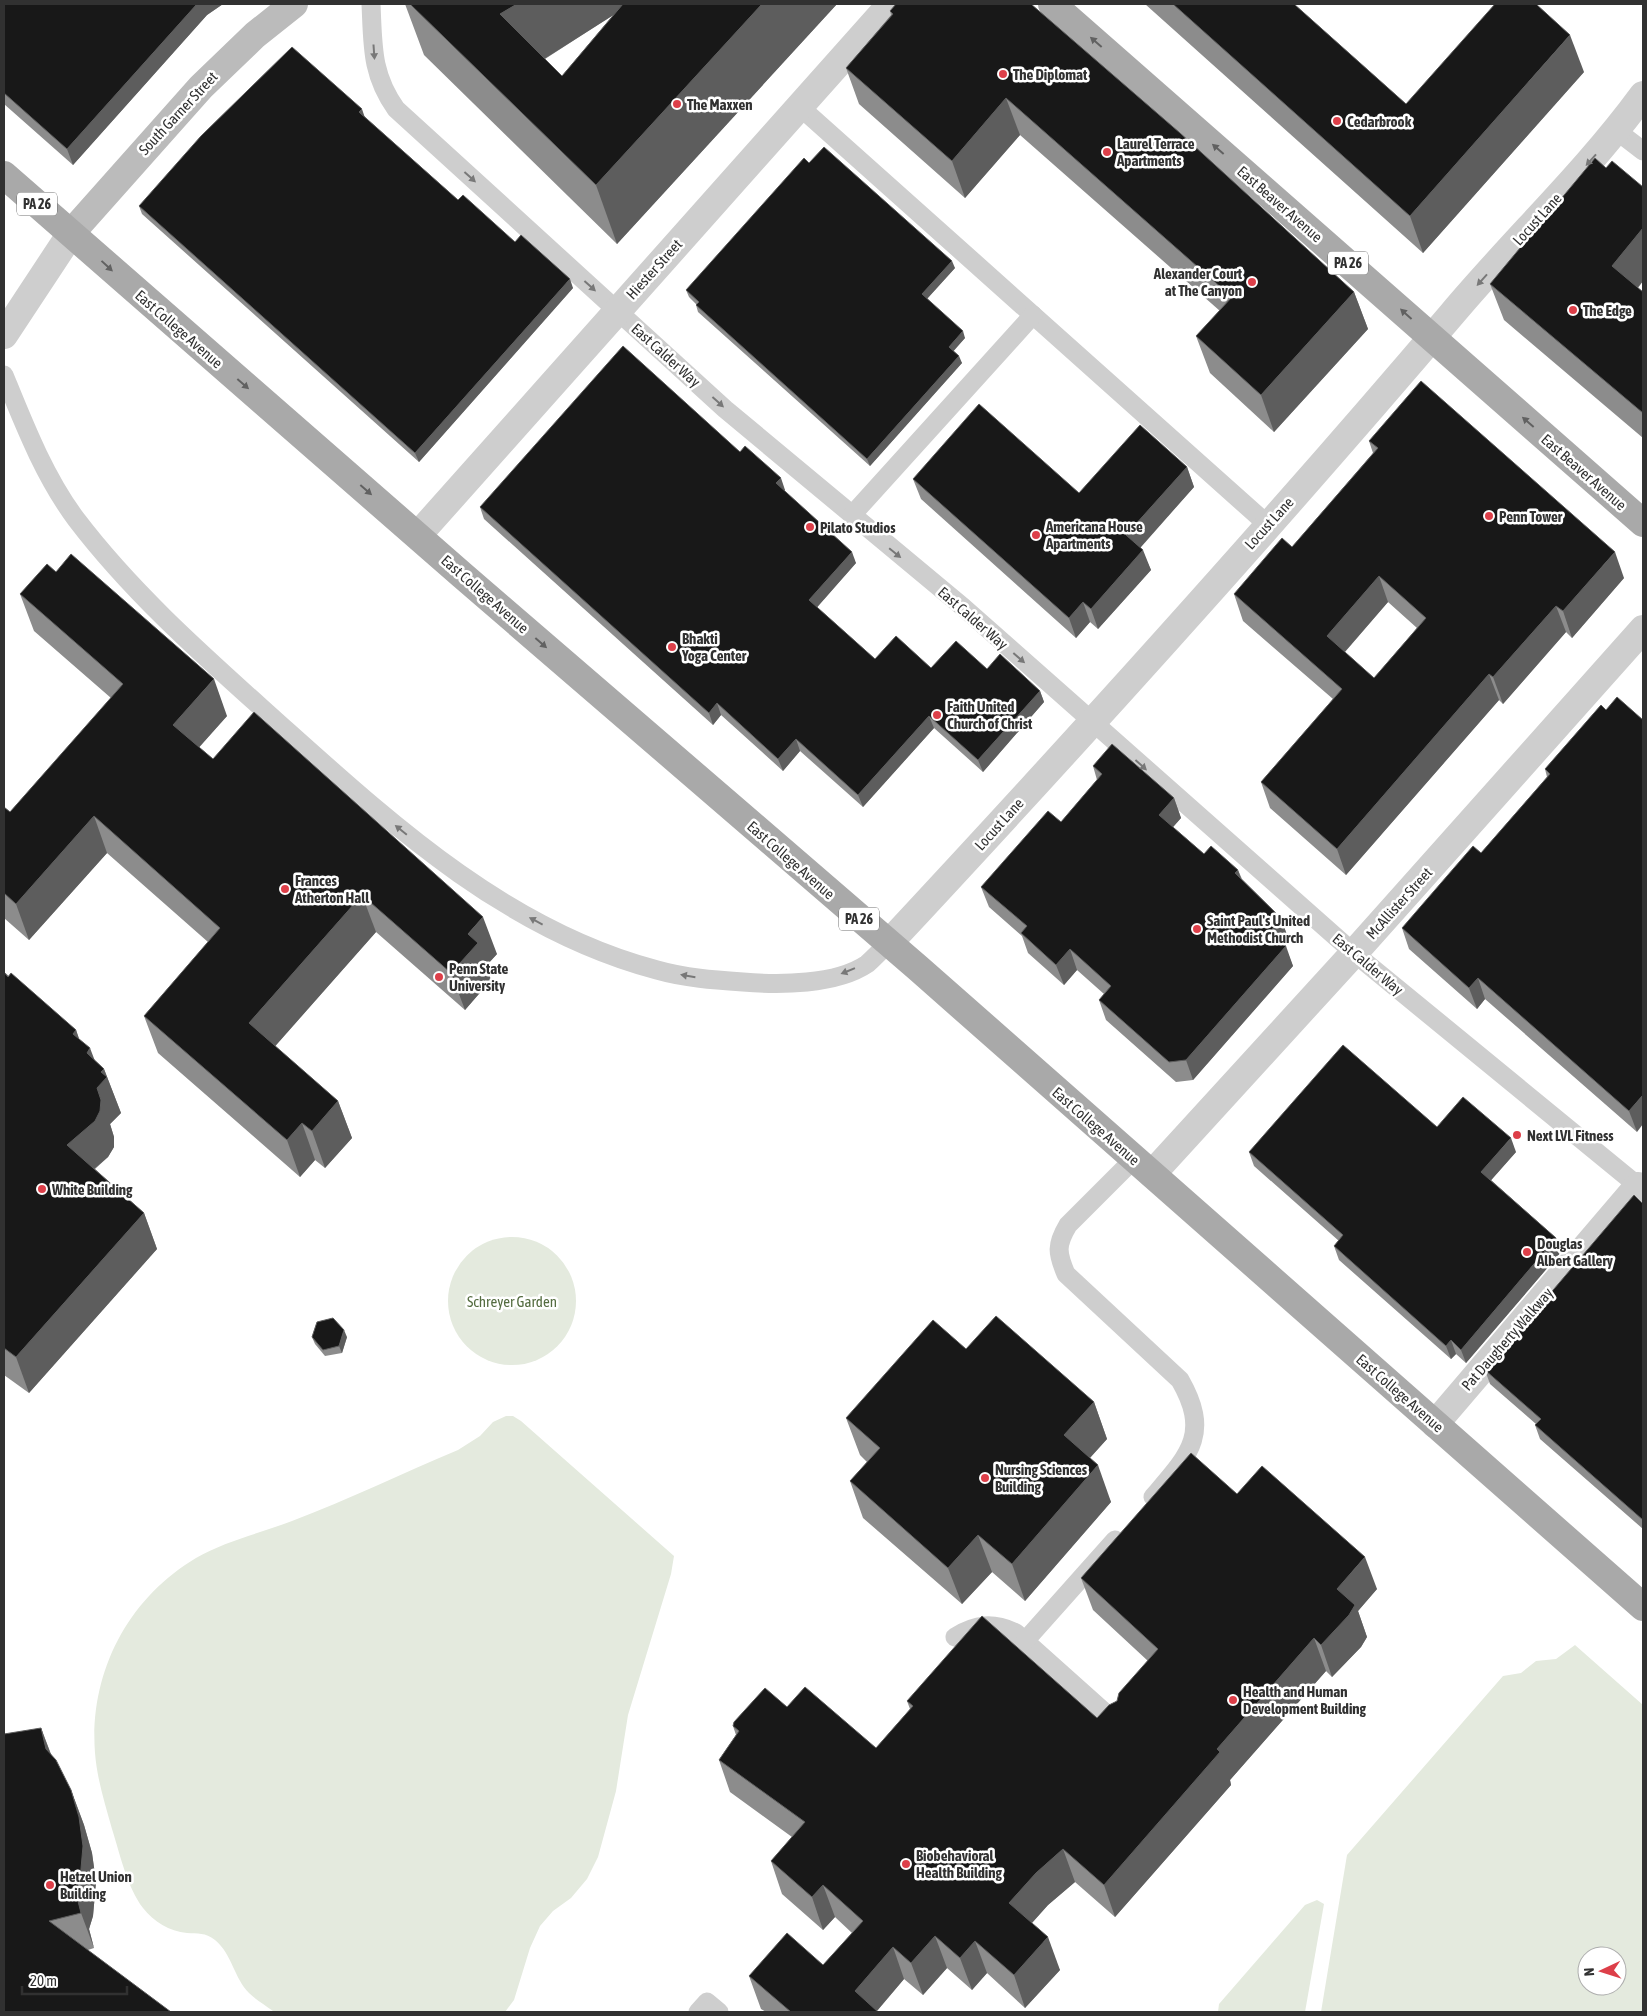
<svg xmlns="http://www.w3.org/2000/svg" width="1647" height="2016" viewBox="0 0 1647 2016" font-family="'Asap Condensed',sans-serif">
	<style>
		.green { fill: #e4eade; fill-rule: evenodd }
		.lines { fill: none; stroke-linecap: round; stroke-linejoin: round }
		.lane { stroke: #cecece; stroke-width: 19 }
		.street { stroke: #cecece; stroke-width: 28 }
		.secondary { stroke: #bbb; stroke-width: 28 }
		.primary { stroke: #a9a9a9; stroke-width: 28 }
		.wall { fill: #8c8c8c; fill-rule: evenodd }
		.shaded-wall { fill: #5d5d5d }
		.building { fill: #181818; stroke: #5d5d5d; fill-rule: evenodd }
		.oneway { fill: #616161 }
		.oneway2 { fill: #787878 }
		.poi-dot { fill: #dd3f49; stroke: #fff; stroke-width: 2 }
		.labels { text-anchor: middle; dominant-baseline: central; stroke-width: 5; stroke-linejoin: round; paint-order: stroke }
		.shield { fill: #fff; stroke: #6f6f6f; stroke-width: 1 }
		.shield-label { font-size: 14px; font-weight: bold; fill: #313131 }
		.poi-label { font-size: 15px; font-weight: bold; fill: #313131; stroke: #fff; text-anchor: start }
		.street-label { font-size: 15px; fill: #313131; stroke: #fff }
		.park-label { font-size: 15px; fill: #546c40; stroke: #fff }
	</style>
	<rect width="100%" height="100%" fill="#fff"/>
	<!-- green -->
	<g class="green">
		<circle cx="512" cy="1301" r="64"/>
		<path d="M506,1416H513L521,1421L674,1556L671,1574L628,1715L616,1791L598,1857L587,1879L571,1898L553,1911L540,1926L530,1948L514,2000L505,2012L273,2011C265,2005 256,2000 249,1993C234,1978 232,1954 215,1940C205,1932 198,1934 187,1933C169,1931 154,1922 143,1908C127,1887 120,1854 112,1829C105,1804 97,1779 95,1753C89,1674 127,1599 196,1558C225,1541 261,1533 292,1521C348,1500 403,1473 458,1450L480,1436L493,1422Z"/>
		<path d="M1575,1645L1643,1705V2012H1321L1347,1855L1503,1676L1521,1673L1536,1661L1556,1659ZM1587,1956H1617V1986H1587Z"/>
		<polygon points="1317,1900 1324,1904 1305,2012 1218,2012 1219,2004 1305,1905"/>
	</g>
	<g class="lines">
		<!-- lane -->
		<g class="lane">
			<path d="M371,4C373,45 371,74 396,109L725,409L963,607L1354,953L1643,1190"/>
			<polyline points="799,106 1268,525"/>
			<polyline points="1617,131 1643,151"/>
			<path d="M4,375C24,424 44,476 76,519C133,594 205,657 275,720C389,822 505,930 657,970C685,978 714,980 743,982C779,985 836,985 867,964C874,958 881,950 888,944"/>
			<polyline points="852,515 1033,315"/>
			<path d="M1134,1159L1068,1225C1056,1245 1057,1253 1066,1274L1180,1380C1211,1434 1189,1455 1153,1497"/>
			<path d="M955,1637C976,1624 993,1622 1016,1633L1120,1726"/>
			<polyline points="1025,1641 1115,1540"/>
			<polyline points="698,2012 707,2002 719,2012"/>
		</g>
		<!-- street -->
		<g class="street">
			<polyline points="4,335 72,232"/>
			<polyline points="418,535 891,4"/>
			<path d="M888,944C1080,738 1269,529 1452,314C1514,240 1586,173 1643,95"/>
			<polyline points="1152,1174 1354,953 1643,629"/>
			<polyline points="1435,1424 1638,1186"/>
		</g>
		<!-- secondary -->
		<polyline class="secondary" points="72,232 201,87 255,35 294,4"/>
		<!-- primary -->
		<g class="primary">
			<polyline points="1052,4 1643,523"/>
			<polyline points="4,175 462,575 918,968 1643,1607"/>
		</g>
	</g>
	<!-- wall -->
	<g class="wall">
		<polygon points="4,4 223,4 207,15 73,165 4,104"/>
		<path d="M405,4H837L617,244L424,55ZM613,15L562,76L545,59Z"/>
		<polygon points="1145,4 1294,4 1406,104 1584,72 1423,253"/>
		<polygon points="890,11 1354,292 1368,329 1274,432 1210,373 1196,336 1220,311 1020,135 965,198 859,104 846,68 891,15"/>
		<polygon points="364,116 458,200 515,242 573,288 419,462 142,214 139,206"/>
		<polygon points="809,163 955,268 927,299 965,338 953,351 962,363 870,466 698,312 696,305 696,304 689,297 686,290"/>
		<polygon points="1606,168 1643,187 1643,281 1638,288 1643,292 1643,438 1504,320 1490,284"/>
		<path d="M1369,441L1624,578L1572,638L1566,632L1503,704L1499,700L1346,875L1270,808L1261,782L1333,699L1243,621L1234,594L1292,547L1373,453ZM1388,602L1417,628L1374,678L1345,652Z"/>
		<polygon points="740,452 785,490 784,491 856,563 817,607 875,659 931,668 987,669 1040,691 1044,702 983,772 934,728 863,807 800,751 783,771 721,715 713,725 484,519 480,507"/>
		<polygon points="1187,467 1194,487 1140,547 1151,570 1098,629 1090,622 1076,638 921,499 913,479 1079,493"/>
		<polygon points="20,594 227,716 199,747 213,759 497,954 486,966 491,980 465,1010 376,932 275,1046 338,1101 352,1138 325,1168 315,1160 300,1177 158,1053 144,1016 208,942 107,853 29,940 4,918 4,807 10,812 111,698 34,631"/>
		<polygon points="1601,705 1637,1132 1485,999 1477,1009 1409,949 1402,928 1481,853 1547,777 1545,769"/>
		<polygon points="1093,766 1174,798 1181,818 1173,827 1204,854 1238,870 1242,879 1281,918 1288,938 1284,944 1293,966 1193,1080 1176,1082 1106,1020 1099,1000 1104,994 1077,970 1064,985 1028,953 1022,936 989,907 981,887 1061,822 1097,780"/>
		<polygon points="4,972 76,1030 79,1039 94,1060 104,1069 121,1113 110,1124 114,1137 114,1147 108,1157 95,1169 144,1213 157,1249 29,1393 4,1375"/>
		<polygon points="1437,1127 1516,1152 1491,1180 1556,1238 1561,1252 1466,1363 1456,1354 1451,1359 1339,1260 1334,1246 1339,1241 1254,1166 1249,1152"/>
		<polygon points="1643,1204 1643,1529 1540,1439 1535,1425 1536,1424 1490,1384 1485,1370"/>
		<polygon points="312,1337 347,1337 342,1353 325,1356 315,1344"/>
		<polygon points="966,1349 1094,1402 1107,1439 1090,1458 1111,1502 1025,1601 992,1572 962,1604 863,1518 850,1481 867,1462 860,1455 846,1418"/>
		<polygon points="1237,1494 1377,1589 1358,1611 1367,1637 1361,1647 1332,1677 1326,1671 1230,1780 1231,1785 1115,1917 1075,1882 1048,1905 1032,1923 1060,1970 1025,2008 987,1973 972,1990 947,1968 923,1995 904,1979 877,2011 878,2012 766,2012 761,2009 749,1976 823,1965 852,1933 835,1917 823,1930 782,1894 771,1861 792,1837 730,1792 719,1760 736,1735 733,1726 787,1707 876,1748 910,1709 907,1701 1097,1718 1117,1701 1148,1661 1093,1610 1081,1578"/>
		<polygon points="41,1728 51,1754 71,1790 84,1825 92,1853 96,1882 93,1916 89,1929 94,1948 88,1950 4,2012"/>
	</g>
	<!-- shaded-wall -->
	<g class="shaded-wall">
		<polygon points="197,4 223,4 207,15 73,165 67,149"/>
		<polygon points="517,4 631,4 522,73 500,14"/>
		<polygon points="762,4 837,4 617,244 596,185"/>
		<polygon points="1570,35 1584,72 1423,253 1410,216"/>
		<polygon points="1006,98 1020,135 965,198 952,161"/>
		<polygon points="362,109 365,118 359,112"/>
		<polygon points="1643,228 1643,281 1625,303 1612,266"/>
		<polygon points="952,261 955,268 925,301 922,294"/>
		<polygon points="570,279 573,288 419,462 415,453"/>
		<polygon points="1354,292 1368,329 1274,432 1261,395"/>
		<polygon points="963,331 965,338 951,354 949,347"/>
		<polygon points="959,356 962,363 870,466 867,459"/>
		<polygon points="1187,467 1194,487 1134,555 1126,535"/>
		<polygon points="781,478 785,490 780,495 776,483"/>
		<polygon points="1143,550 1151,570 1098,629 1091,609"/>
		<polygon points="852,552 856,563 813,612 809,600"/>
		<polygon points="1615,552 1624,578 1572,638 1563,611"/>
		<polygon points="1379,576 1388,602 1336,662 1327,636"/>
		<polygon points="1083,602 1090,622 1076,638 1069,618"/>
		<polygon points="1556,606 1566,632 1503,704 1493,677"/>
		<polygon points="1489,674 1499,700 1346,875 1337,849"/>
		<polygon points="214,679 227,716 187,761 173,725"/>
		<polygon points="1040,691 1044,702 983,772 978,760"/>
		<polygon points="717,703 721,715 713,725 709,713"/>
		<polygon points="929,716 934,728 863,807 858,795"/>
		<polygon points="796,739 800,751 783,771 778,759"/>
		<polygon points="1174,798 1181,818 1166,835 1159,815"/>
		<polygon points="94,816 107,853 29,940 16,904"/>
		<polygon points="1238,870 1245,890 1235,873"/>
		<polygon points="362,895 376,932 263,1060 249,1023"/>
		<polygon points="483,917 497,954 486,966 491,980 465,1010 451,973 468,934"/>
		<polygon points="1281,918 1288,938 1277,952 1270,932"/>
		<polygon points="1286,946 1293,966 1193,1080 1186,1060"/>
		<polygon points="1070,949 1077,970 1064,985 1056,965"/>
		<polygon points="1478,978 1485,999 1477,1009 1469,988"/>
		<polygon points="76,1030 89,1067 73,1034"/>
		<polygon points="90,1048 103,1082 101,1072 104,1069 121,1113 110,1124 114,1137 114,1147 108,1157 80,1181 67,1145 87,1053"/>
		<polygon points="1643,1095 1643,1124 1637,1132 1629,1111"/>
		<polygon points="338,1101 352,1138 325,1168 312,1131"/>
		<polygon points="302,1123 315,1160 300,1177 287,1140"/>
		<polygon points="1511,1138 1516,1152 1486,1186 1481,1172"/>
		<polygon points="144,1213 157,1249 29,1393 16,1357"/>
		<polygon points="1556,1238 1561,1252 1466,1363 1461,1350"/>
		<polygon points="344,1330 347,1337 342,1353 339,1346"/>
		<polygon points="1451,1340 1456,1354 1451,1359 1446,1346"/>
		<polygon points="1094,1402 1107,1439 1077,1472 1064,1435"/>
		<polygon points="1098,1465 1111,1502 1025,1601 1012,1564"/>
		<polygon points="978,1535 992,1572 962,1604 948,1568"/>
		<polygon points="1365,1557 1377,1589 1358,1611 1367,1637 1361,1647 1332,1677 1321,1645 1337,1589"/>
		<polygon points="1314,1638 1326,1671 1230,1780 1231,1785 1115,1917 1104,1885 1217,1749"/>
		<polygon points="41,1728 54,1763 46,1749"/>
		<polygon points="71,1790 84,1825 92,1853 96,1882 93,1916 89,1929 94,1948 81,1913 76,1893"/>
		<polygon points="1063,1849 1075,1882 1048,1905 1021,1935 1009,1903 1036,1873"/>
		<polygon points="823,1885 835,1917 823,1930 812,1897"/>
		<polygon points="935,1936 947,1968 923,1995 911,1963"/>
		<polygon points="1048,1937 1060,1970 1025,2008 1014,1975"/>
		<polygon points="975,1941 987,1973 972,1990 960,1958"/>
		<polygon points="893,1947 904,1979 876,2012 855,1991"/>
	</g>
	<!-- building -->
	<g class="building">
		<polygon points="4,4 197,4 67,149 4,93"/>
		<polygon points="410,4 517,4 500,14 562,76 623,4 762,4 596,185"/>
		<polygon points="896,4 1031,4 1180,133 1354,292 1261,395 1196,336 1232,297 1006,98 952,161 846,68 893,14 890,11"/>
		<polygon points="1173,4 1294,4 1406,104 1495,4 1536,4 1570,35 1410,216"/>
		<polygon points="292,47 362,109 359,112 458,200 463,195 515,242 521,235 570,279 415,453 139,206 201,136"/>
		<polygon points="824,147 952,261 922,294 963,331 949,347 959,356 867,459 696,305 699,302 686,290 804,158 809,163"/>
		<polygon points="1595,158 1606,168 1612,161 1643,187 1643,228 1612,266 1643,292 1643,413 1490,284"/>
		<polygon points="623,346 740,452 745,446 781,478 776,483 852,552 809,600 875,659 896,636 931,668 956,641 987,669 1000,654 1040,691 978,760 929,716 858,795 796,739 778,759 717,703 709,713 480,507"/>
		<path d="M1421,381L1615,552L1563,611L1556,606L1493,677L1489,674L1337,849L1261,782L1342,689L1234,594L1282,538L1292,547L1378,448L1369,441ZM1379,576L1426,618L1374,678L1327,636Z"/>
		<polygon points="979,404 1079,493 1140,425 1187,467 1126,535 1143,550 1091,609 1083,602 1069,618 913,479"/>
		<polygon points="71,554 214,679 173,725 213,759 254,712 483,917 468,934 478,943 451,973 362,895 249,1023 338,1101 312,1131 302,1123 287,1140 144,1016 220,928 94,816 16,904 4,893 4,807 10,812 123,684 20,594 47,564 56,572"/>
		<polygon points="1617,697 1643,720 1643,1095 1629,1111 1478,978 1469,988 1402,928 1473,846 1481,853 1550,774 1545,769 1601,705 1606,710"/>
		<polygon points="1112,744 1174,798 1159,815 1204,854 1211,846 1238,870 1235,873 1281,918 1270,932 1286,946 1186,1060 1169,1062 1099,1000 1111,986 1070,949 1056,965 1021,933 1027,926 981,887 1048,811 1061,822 1102,774 1093,766"/>
		<polygon points="4,972 8,977 11,973 76,1030 73,1034 90,1048 87,1053 104,1069 101,1072 107,1077 97,1088 101,1100 100,1111 95,1121 67,1145 144,1213 16,1357 4,1348"/>
		<polygon points="1343,1045 1437,1127 1463,1097 1511,1138 1481,1172 1556,1238 1461,1350 1451,1340 1446,1346 1334,1246 1343,1235 1249,1152"/>
		<polygon points="1634,1195 1643,1204 1643,1520 1535,1425 1541,1419 1485,1370"/>
		<polygon points="996,1316 1094,1402 1064,1435 1098,1465 1012,1564 978,1535 948,1568 850,1481 880,1448 846,1418 933,1320 966,1349"/>
		<polygon points="333,1318 344,1330 339,1346 323,1350 312,1337 317,1322"/>
		<polygon points="1191,1453 1237,1494 1262,1466 1365,1557 1337,1589 1355,1605 1349,1615 1321,1645 1314,1638 1217,1749 1220,1752 1104,1885 1063,1849 1036,1873 1009,1903 1048,1937 1014,1975 975,1941 960,1958 935,1936 911,1963 893,1947 855,1991 878,2012 791,2012 749,1976 787,1933 823,1965 863,1921 823,1885 812,1897 771,1861 805,1822 719,1760 739,1731 733,1726 734,1722 765,1688 787,1707 805,1687 876,1748 913,1706 907,1701 982,1616 1097,1718 1109,1705 1117,1701 1119,1693 1158,1649 1081,1578"/>
		<polygon points="41,1728 46,1749 56,1760 71,1790 79,1817 83,1846 80,1880 76,1893 81,1913 49,1921 171,2012 4,2012 4,1734"/>
	</g>
	<!-- one-way arrows -->
	<defs><path id="oneway-solid" d="M-6-.8H1V-3.2L6.5 0L1 3.2V.8H-6Z" transform="scale(1.25)"/></defs>
	<g class="oneway">
		<use href="#oneway-solid" transform="translate(1096 42) rotate(-139)"/>
		<use href="#oneway-solid" transform="translate(1218 149) rotate(-139)"/>
		<use href="#oneway-solid" transform="translate(107 266) rotate(43)"/>
		<use href="#oneway-solid" transform="translate(1406 314) rotate(-138)"/>
		<use href="#oneway-solid" transform="translate(243 384) rotate(41)"/>
		<use href="#oneway-solid" transform="translate(1528 422) rotate(-139)"/>
		<use href="#oneway-solid" transform="translate(366 490) rotate(41)"/>
		<use href="#oneway-solid" transform="translate(541 643) rotate(41)"/>
	</g>
	<g class="oneway2">
		<use href="#oneway-solid" transform="translate(374 52) rotate(86)"/>
		<use href="#oneway-solid" transform="translate(1591 160) rotate(132)"/>
		<use href="#oneway-solid" transform="translate(470 177) rotate(42)"/>
		<use href="#oneway-solid" transform="translate(1482 280) rotate(132)"/>
		<use href="#oneway-solid" transform="translate(590 286) rotate(42)"/>
		<use href="#oneway-solid" transform="translate(718 402) rotate(42)"/>
		<use href="#oneway-solid" transform="translate(895 553) rotate(39)"/>
		<use href="#oneway-solid" transform="translate(1019 658) rotate(41)"/>
		<use href="#oneway-solid" transform="translate(1141 765) rotate(42)"/>
		<use href="#oneway-solid" transform="translate(401 830) rotate(-141)"/>
		<use href="#oneway-solid" transform="translate(536 921) rotate(-152)"/>
		<use href="#oneway-solid" transform="translate(848 971) rotate(158)"/>
		<use href="#oneway-solid" transform="translate(688 976) rotate(-170)"/>
	</g>
	<!-- markers -->
	<g class="poi-dot">
		<circle cx="1003" cy="74" r="5"/>
		<circle cx="677" cy="104" r="5"/>
		<circle cx="1337" cy="121" r="5"/>
		<circle cx="1107" cy="152" r="5"/>
		<circle cx="1252" cy="282" r="5"/>
		<circle cx="1573" cy="310" r="5"/>
		<circle cx="1489" cy="516" r="5"/>
		<circle cx="810" cy="527" r="5"/>
		<circle cx="1036" cy="535" r="5"/>
		<circle cx="672" cy="647" r="5"/>
		<circle cx="937" cy="715" r="5"/>
		<circle cx="285" cy="889" r="5"/>
		<circle cx="1197" cy="929" r="5"/>
		<circle cx="439" cy="977" r="5"/>
		<circle cx="1517" cy="1135" r="5"/>
		<circle cx="42" cy="1189" r="5"/>
		<circle cx="1527" cy="1252" r="5"/>
		<circle cx="985" cy="1478" r="5"/>
		<circle cx="1233" cy="1700" r="5"/>
		<circle cx="906" cy="1864" r="5"/>
		<circle cx="50" cy="1885" r="5"/>
	</g>
	<g class="labels">
		<!-- shield labels -->
		<g class="shield">
			<rect x="17" y="192.5" width="40" height="23" rx="4"/>
			<rect x="1328" y="251.5" width="40" height="23" rx="4"/>
			<rect x="839" y="907.5" width="40" height="23" rx="4"/>
		</g>
		<g class="shield-label">
			<text x="37" y="204">PA 26</text>
			<text x="1348" y="263">PA 26</text>
			<text x="859" y="919">PA 26</text>
		</g>
		<!-- poi labels -->
		<g class="poi-label">
			<text x="1013" y="74">The Diplomat</text>
			<text x="687" y="104">The Maxxen</text>
			<text x="1347" y="121">Cedarbrook</text>
			<text x="1117" y="143">Laurel Terrace<tspan x="1117" dy="17">Apartments</tspan></text>
			<text x="1242" y="273" text-anchor="end">Alexander Court<tspan x="1242" dy="17">at The Canyon</tspan></text>
			<text x="1583" y="310">The Edge</text>
			<text x="1499" y="516">Penn Tower</text>
			<text x="1046" y="526">Americana House<tspan x="1046" dy="17">Apartments</tspan></text>
			<text x="820" y="527">Pilato Studios</text>
			<text x="682" y="638">Bhakti<tspan x="682" dy="17">Yoga Center</tspan></text>
			<text x="947" y="706">Faith United<tspan x="947" dy="17">Church of Christ</tspan></text>
			<text x="295" y="880">Frances<tspan x="295" dy="17">Atherton Hall</tspan></text>
			<text x="1207" y="920">Saint Paul's United<tspan x="1207" dy="17">Methodist Church</tspan></text>
			<text x="449" y="968">Penn State<tspan x="449" dy="17">University</tspan></text>
			<text x="1527" y="1135">Next LVL Fitness</text>
			<text x="52" y="1189">White Building</text>
			<text x="1537" y="1243">Douglas<tspan x="1537" dy="17">Albert Gallery</tspan></text>
			<text x="995" y="1469">Nursing Sciences<tspan x="995" dy="17">Building</tspan></text>
			<text x="1243" y="1691">Health and Human<tspan x="1243" dy="17">Development Building</tspan></text>
			<text x="916" y="1855">Biobehavioral<tspan x="916" dy="17">Health Building</tspan></text>
			<text x="60" y="1876">Hetzel Union<tspan x="60" dy="17">Building</tspan></text>
		</g>
		<!-- street labels -->
		<g class="street-label">
			<text transform="translate(178 113) rotate(-47)">South Garner Street</text>
			<text transform="translate(1280 204) rotate(41)">East Beaver Avenue</text>
			<text transform="translate(1537 219) rotate(-48)">Locust Lane</text>
			<text transform="translate(654 269) rotate(-48)">Hiester Street</text>
			<text transform="translate(179 329) rotate(41)">East College Avenue</text>
			<text transform="translate(666 355) rotate(42)">East Calder Way</text>
			<text transform="translate(1584 472) rotate(41)">East Beaver Avenue</text>
			<text transform="translate(1269 523) rotate(-48)">Locust Lane</text>
			<text transform="translate(485 594) rotate(41)">East College Avenue</text>
			<text transform="translate(973 618) rotate(41)">East Calder Way</text>
			<text transform="translate(999 824) rotate(-48)">Locust Lane</text>
			<text transform="translate(791 860) rotate(41)">East College Avenue</text>
			<text transform="translate(1399 903) rotate(-48)">McAllister Street</text>
			<text transform="translate(1368 964) rotate(40)">East Calder Way</text>
			<text transform="translate(1096 1126) rotate(41)">East College Avenue</text>
			<text transform="translate(1507 1339) rotate(-49)">Pat Daugherty Walkway</text>
			<text transform="translate(1400 1393) rotate(41)">East College Avenue</text>
		</g>
		<!-- park labels -->
		<g class="park-label">
			<text x="512" y="1301">Schreyer Garden</text>
		</g>
	</g>
	<!-- border -->
	<rect width="1647" height="2016" fill="none" stroke="#313131" stroke-width="10"/>
	<!-- north arrow -->
	<g transform="translate(1602 1971) rotate(266)"><circle r="24" fill="#ffffff" stroke="#adadad"/>
	<path d="M0-4L9 19L0 12L-9 19Z" fill="#dd3f49"/>
	<text y="-8" font-size="14" font-weight="bold" text-anchor="middle" fill="#313131">N</text>
	</g>
	<!-- scale -->
	<path d="M22 1986v8h105v-8" fill="none" stroke="#313131" stroke-width="2.5"/>
	<text x="30" y="1986" font-size="15" fill="#313131" stroke="#ffffff" stroke-width="4" paint-order="stroke">20 m</text>
</svg>
